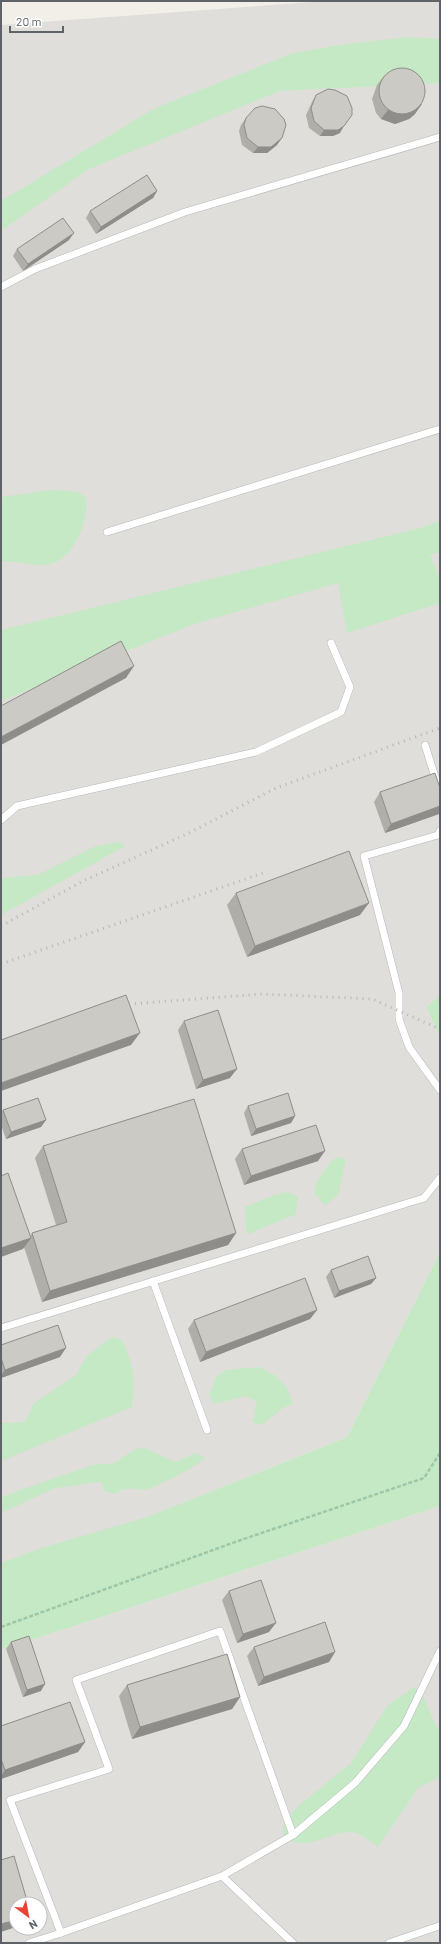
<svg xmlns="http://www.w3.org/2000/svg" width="441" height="1944" viewBox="0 0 441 1944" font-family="Barlow,sans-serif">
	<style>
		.industrial { fill: #e0deda; fill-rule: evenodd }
		.green { fill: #c5e8c5 }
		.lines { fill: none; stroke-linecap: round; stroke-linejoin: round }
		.service-casing { stroke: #b5b8bc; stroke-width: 8 }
		.path { stroke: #9cc7a9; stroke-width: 2.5; stroke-dasharray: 4 2; stroke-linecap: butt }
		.service { stroke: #fff; stroke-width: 7 }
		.rail { stroke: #b6b7b8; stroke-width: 3; stroke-dasharray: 1 5; stroke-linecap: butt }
		.wall { fill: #afaea9 }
		.shaded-wall { fill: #8f8d8a }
		.building { fill: #cccac5; stroke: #8f8d8a }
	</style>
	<rect width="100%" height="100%" fill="#f1efe8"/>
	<!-- industrial -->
	<g class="industrial">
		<polygon points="327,1 440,1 440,995 426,1007 440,1037 440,1252 347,1437 1,1576 1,25"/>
		<path d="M440,1506V1943H1V1650ZM16,1904H40V1928H16Z"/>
	</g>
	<!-- green -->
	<g class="green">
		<polygon points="408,37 440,39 440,83 280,91 89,169 1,231 1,201 155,108 293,53 339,45"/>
		<path d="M52,490L78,492L87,499C87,525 72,566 41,565C28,565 14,560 1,562V497Z"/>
		<polygon points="440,521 440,552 430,555 440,579 440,603 347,633 338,583 197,623 1,701 1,630 416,529"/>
		<polygon points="119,842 125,846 1,915 1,878 38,875 96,846"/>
		<polygon points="440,995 440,1037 426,1007"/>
		<polygon points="343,1157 346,1161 338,1195 325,1206 314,1192 317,1181 333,1159"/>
		<polygon points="287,1192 298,1196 296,1214 248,1234 246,1229 245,1207 271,1196"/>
		<polygon points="440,1252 440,1506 1,1650 1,1563 38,1549 147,1517 347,1437"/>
		<path d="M112,1337L122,1340C133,1365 136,1379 132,1407L1,1461V1423L25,1422L34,1403L75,1376L87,1356Z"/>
		<path d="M259,1367C276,1375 290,1384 292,1404L283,1408L262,1425L252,1422L257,1402L246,1396L213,1404L209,1394L217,1376L226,1370Z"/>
		<path d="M145,1448L175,1462L196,1453L205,1458C191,1469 167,1482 150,1488C136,1493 131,1483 115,1494L104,1491L101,1482L55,1488L1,1513V1498L9,1494L92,1465L114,1463L135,1449Z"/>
		<path d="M414,1687L422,1692L434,1723L440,1730V1777L418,1788L378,1847C372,1843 363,1835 356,1833C330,1827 306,1858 283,1834L284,1824L296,1808L351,1763L388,1705Z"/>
	</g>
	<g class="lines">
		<defs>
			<g id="service">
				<polyline points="1,287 35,269 185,212 440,137"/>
				<polyline points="107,532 440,429"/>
				<polyline points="425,745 440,793"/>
				<polyline points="1,820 17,806 256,752 341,712 350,687 331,643"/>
				<polyline points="440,831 438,835 364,856 399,993 399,1019 409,1047 440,1090"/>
				<polyline points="153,1281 207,1430"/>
				<polyline points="1,1328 424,1198 440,1178"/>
				<polyline points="222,1876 293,1835 355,1783 404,1726 440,1651"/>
				<polyline points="61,1933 10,1800 109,1769 76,1680 220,1631 293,1835"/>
				<polyline points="29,1943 61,1933 222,1876 293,1943"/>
				<polyline points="389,1943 439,1926"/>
			</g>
		</defs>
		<!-- service casing -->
		<use href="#service" class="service-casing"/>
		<!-- path -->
		<polyline class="path" points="1,1627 238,1541 424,1478 440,1453"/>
		<!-- service -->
		<use href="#service" class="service"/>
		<!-- rail -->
		<g class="rail">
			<polyline points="1,926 83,881 189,833 276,788 440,728"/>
			<polyline points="1,964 266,872"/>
			<polyline points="117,1005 262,994 372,999 440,1029"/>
		</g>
	</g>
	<!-- wall -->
	<g class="wall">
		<polygon points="384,76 415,114 409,119 395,124 381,119 376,113 372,99 377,85"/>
		<polygon points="316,95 340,133 333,136 320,136 309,128 306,115 312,102"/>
		<polygon points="246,118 277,145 267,153 253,153 242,145 239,131 241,125"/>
		<polygon points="157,191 153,198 96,234 86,218 90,211"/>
		<polygon points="69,240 23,271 13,256 17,249"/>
		<polygon points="380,792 439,814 385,833 374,802"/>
		<polygon points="236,893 360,915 247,957 227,905"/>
		<polygon points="184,1021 230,1078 196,1089 178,1030"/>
		<polygon points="248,1106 295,1116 291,1123 251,1136 244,1113"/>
		<polygon points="3,1110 46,1120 41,1127 6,1139 1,1125 1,1113"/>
		<polygon points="43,1146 236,1233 228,1245 42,1302 24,1247 23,1249 32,1233 56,1225 35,1158"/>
		<polygon points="242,1149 318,1161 244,1185 235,1159"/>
		<polygon points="331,1270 376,1278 371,1284 334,1298 326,1277"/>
		<polygon points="317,1310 310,1319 200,1362 188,1329 194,1320"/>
		<polygon points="1,1345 60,1357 1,1378"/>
		<polygon points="229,1591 269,1632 237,1643 222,1600"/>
		<polygon points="11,1642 41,1691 23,1697 6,1649"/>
		<polygon points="254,1647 335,1652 329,1662 258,1686 247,1656"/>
		<polygon points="127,1685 240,1697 232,1709 132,1739 119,1696"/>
		<polygon points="1,1726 85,1742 78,1752 1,1779"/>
	</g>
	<!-- shaded-wall -->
	<g class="shaded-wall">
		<polygon points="422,104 415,114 409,119 395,124 381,119 388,110"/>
		<polygon points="344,126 340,133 333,136 320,136 324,130"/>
		<polygon points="282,138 277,145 267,153 253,153 258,147"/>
		<polygon points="157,191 153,198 96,234 101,227"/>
		<polygon points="74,233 69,240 23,271 28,264"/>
		<polygon points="134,666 126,678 1,745 1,737"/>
		<polygon points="440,806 440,812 439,814 385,833 391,824"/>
		<polygon points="369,903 360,915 247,957 255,946"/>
		<polygon points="140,1033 131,1045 1,1091 1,1083"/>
		<polygon points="237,1069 230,1078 196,1089 203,1080"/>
		<polygon points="295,1116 291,1123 251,1136 256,1129"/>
		<polygon points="46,1120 41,1127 6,1139 11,1132"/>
		<polygon points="325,1151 318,1161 244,1185 251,1176"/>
		<polygon points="236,1233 228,1245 42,1302 50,1291"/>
		<polygon points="31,1238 23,1249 1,1257 1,1248"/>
		<polygon points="376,1278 371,1284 334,1298 339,1291"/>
		<polygon points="317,1310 310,1319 200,1362 206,1352"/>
		<polygon points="66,1348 60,1357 1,1378 1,1375 5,1370"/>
		<polygon points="276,1623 269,1632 237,1643 243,1634"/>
		<polygon points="335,1652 329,1662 258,1686 264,1677"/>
		<polygon points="45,1684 41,1691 23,1697 27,1690"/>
		<polygon points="240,1697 232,1709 132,1739 140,1727"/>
		<polygon points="85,1742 78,1752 1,1779 1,1776 5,1770"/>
		<polygon points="16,1920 16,1927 1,1932 1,1924"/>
	</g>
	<!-- building -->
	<g class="building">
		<circle cx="402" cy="91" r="23"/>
		<polygon points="328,89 335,90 347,96 352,108 352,115 344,126 338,130 324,130 314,121 311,108 316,95"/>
		<polygon points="262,106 275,109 284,119 286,125 282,138 271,147 258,147 247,138 244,125 246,118 255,108"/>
		<polygon points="147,175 157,191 101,227 90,211"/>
		<polygon points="63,218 74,233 28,264 17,249"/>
		<polygon points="121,641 134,666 1,737 1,706"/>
		<polygon points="435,773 440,788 440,806 391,824 380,792"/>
		<polygon points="349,851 369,903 255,946 236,893"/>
		<polygon points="126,995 140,1033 1,1083 1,1040"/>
		<polygon points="218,1010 237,1069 203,1080 184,1021"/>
		<polygon points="288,1093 295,1116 256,1129 248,1106"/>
		<polygon points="38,1098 46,1120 11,1132 3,1110"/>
		<polygon points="194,1099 236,1233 50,1291 32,1233 67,1222 43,1146"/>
		<polygon points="316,1125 325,1151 251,1176 242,1149"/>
		<polygon points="8,1173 31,1238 1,1248 1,1176"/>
		<polygon points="368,1256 376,1278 339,1291 331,1270"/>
		<polygon points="305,1278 317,1310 206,1352 194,1320"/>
		<polygon points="58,1325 66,1348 5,1370 1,1358 1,1345"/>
		<polygon points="261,1580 276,1623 243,1634 229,1591"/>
		<polygon points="325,1622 335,1652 264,1677 254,1647"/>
		<polygon points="29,1636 45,1684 27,1690 11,1642"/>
		<polygon points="227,1654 240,1697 140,1727 127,1685"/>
		<polygon points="70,1702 85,1742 5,1770 1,1759 1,1726"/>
		<polygon points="14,1856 28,1904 16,1904 16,1920 1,1924 1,1860"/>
	</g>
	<!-- border -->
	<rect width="441" height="1944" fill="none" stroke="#5f6368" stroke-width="4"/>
	<!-- north arrow -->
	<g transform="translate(28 1916) rotate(148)"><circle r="19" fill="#ffffff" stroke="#bfc1c3"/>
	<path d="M0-3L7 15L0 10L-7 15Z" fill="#ea4335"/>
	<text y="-6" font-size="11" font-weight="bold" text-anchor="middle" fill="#5f6368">N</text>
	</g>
	<!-- scale -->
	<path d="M10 26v6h53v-6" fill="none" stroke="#5f6368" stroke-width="2"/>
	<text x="16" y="26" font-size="12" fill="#5f6368" stroke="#ffffff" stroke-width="3" paint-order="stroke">20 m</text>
</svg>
